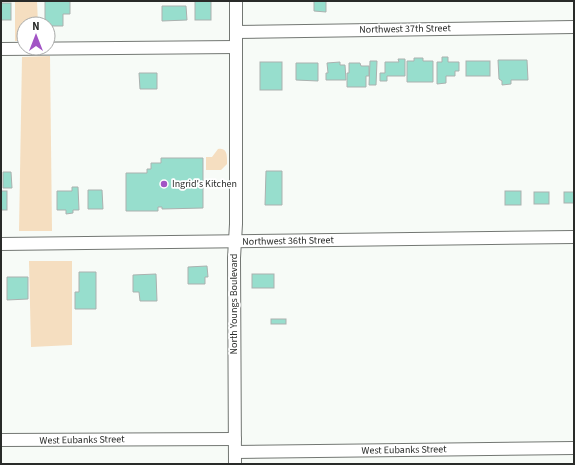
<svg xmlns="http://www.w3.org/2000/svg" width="575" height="465" viewBox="0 0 575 465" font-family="'Source Sans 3',sans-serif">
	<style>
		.green { fill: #f5dec0 }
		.building { fill: #97decd; stroke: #abb1af }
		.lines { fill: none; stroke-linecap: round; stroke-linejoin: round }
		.minor-casing { stroke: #737773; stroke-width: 14 }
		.minor { stroke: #fff; stroke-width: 12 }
		.poi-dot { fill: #a254c5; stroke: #fff; stroke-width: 1.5 }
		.labels { text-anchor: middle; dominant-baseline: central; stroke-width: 3.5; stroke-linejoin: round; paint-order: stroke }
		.street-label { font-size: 10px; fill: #292b29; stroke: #fff }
		.poi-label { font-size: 10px; fill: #292b29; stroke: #fff; text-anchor: start }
	</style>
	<rect width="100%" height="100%" fill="#f7fbf7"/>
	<!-- green -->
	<g class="green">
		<polygon points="15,1 37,1 38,24 24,24 24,41 15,41"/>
		<polygon points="50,56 52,231 19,231 22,57"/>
		<path d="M218,149C228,147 227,157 227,164L221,170H206V157H212Z"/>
		<polygon points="29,261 72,261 72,345 31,347"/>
	</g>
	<!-- building -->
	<g class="building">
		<polygon points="45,1 70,1 70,14 63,14 63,26 48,26 48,24 45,24"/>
		<rect x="195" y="1" width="16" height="19"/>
		<polygon points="314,1 326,1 326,12 314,11"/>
		<rect x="1" y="3" width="10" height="17"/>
		<polygon points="162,6 186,6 187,20 162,21"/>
		<polygon points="442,57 448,57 448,62 459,62 459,71 455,71 455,76 446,76 446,83 437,84 437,62 442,62"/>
		<polygon points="414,58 423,58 423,61 433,61 433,82 407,82 407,61 414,61"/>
		<polygon points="398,59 405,59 405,76 387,76 387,81 380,81 380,73 385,73 385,62 399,62"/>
		<polygon points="498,60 527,60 528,80 511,80 511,84 502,85 502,81 499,79"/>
		<polygon points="370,61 377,61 376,85 369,85"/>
		<rect x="466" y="61" width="24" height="15"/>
		<rect x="260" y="62" width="22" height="28"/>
		<polygon points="340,62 340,65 345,65 346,80 326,80 326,73 328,73 327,63"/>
		<polygon points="296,63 318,63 318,81 296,80"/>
		<polygon points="349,63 360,63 361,66 369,66 369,76 366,76 366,87 347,87 347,73 349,73"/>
		<polygon points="139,73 157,73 157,89 140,89"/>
		<polygon points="161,158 203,158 203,208 162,209 162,207 158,207 158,211 126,211 126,173 147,173 147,169 151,169 151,163 161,163"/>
		<polygon points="266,171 282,171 282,205 265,205"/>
		<polygon points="3,172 11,172 12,188 3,188"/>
		<polygon points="72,187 78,187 79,210 73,210 73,213 66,214 66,210 57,210 57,191 72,191"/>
		<polygon points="88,190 102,190 103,209 88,209"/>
		<rect x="1" y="191" width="6" height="19"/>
		<rect x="505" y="191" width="16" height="14"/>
		<rect x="534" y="192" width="15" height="12"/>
		<rect x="564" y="192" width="10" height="11"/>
		<polygon points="207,266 208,277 205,277 205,284 188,284 188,267"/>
		<polygon points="79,272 96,272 96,309 75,309 75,292 79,292"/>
		<polygon points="156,274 157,301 140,301 139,292 133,292 133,275"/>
		<rect x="252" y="274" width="22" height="14"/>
		<polygon points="7,277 28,277 28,299 7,300"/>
		<rect x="271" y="319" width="15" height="5"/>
	</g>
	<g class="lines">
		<defs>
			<g id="minor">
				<polyline points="236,32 574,27"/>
				<polyline points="1,49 236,47"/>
				<polyline points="1,244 574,237"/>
				<polyline points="1,440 235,439"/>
				<polyline points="235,452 574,448"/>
				<polyline points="235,464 234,258 236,224 236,1"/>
			</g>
		</defs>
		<!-- minor casing -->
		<use href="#minor" class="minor-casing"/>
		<!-- minor -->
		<use href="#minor" class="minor"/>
	</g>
	<!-- markers -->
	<circle class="poi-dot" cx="164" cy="184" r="4"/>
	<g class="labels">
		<!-- street labels -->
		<g class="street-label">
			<text transform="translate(405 29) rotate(-1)">Northwest 37th Street</text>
			<text transform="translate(288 241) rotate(-1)">Northwest 36th Street</text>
			<text transform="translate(234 304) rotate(-90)">North Youngs Boulevard</text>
			<text transform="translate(82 440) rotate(-1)">West Eubanks Street</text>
			<text transform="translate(404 450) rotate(-1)">West Eubanks Street</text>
		</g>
		<!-- poi labels -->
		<g class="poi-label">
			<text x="172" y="184">Ingrid's Kitchen</text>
		</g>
	</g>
	<!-- border -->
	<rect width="575" height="465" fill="none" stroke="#292b29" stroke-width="4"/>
	<!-- north arrow -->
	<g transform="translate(36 36)"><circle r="19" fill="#ffffff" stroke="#a9aaa9"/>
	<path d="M0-3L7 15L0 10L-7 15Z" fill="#a254c5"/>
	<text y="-6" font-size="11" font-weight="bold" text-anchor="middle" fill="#292b29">N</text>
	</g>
</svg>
